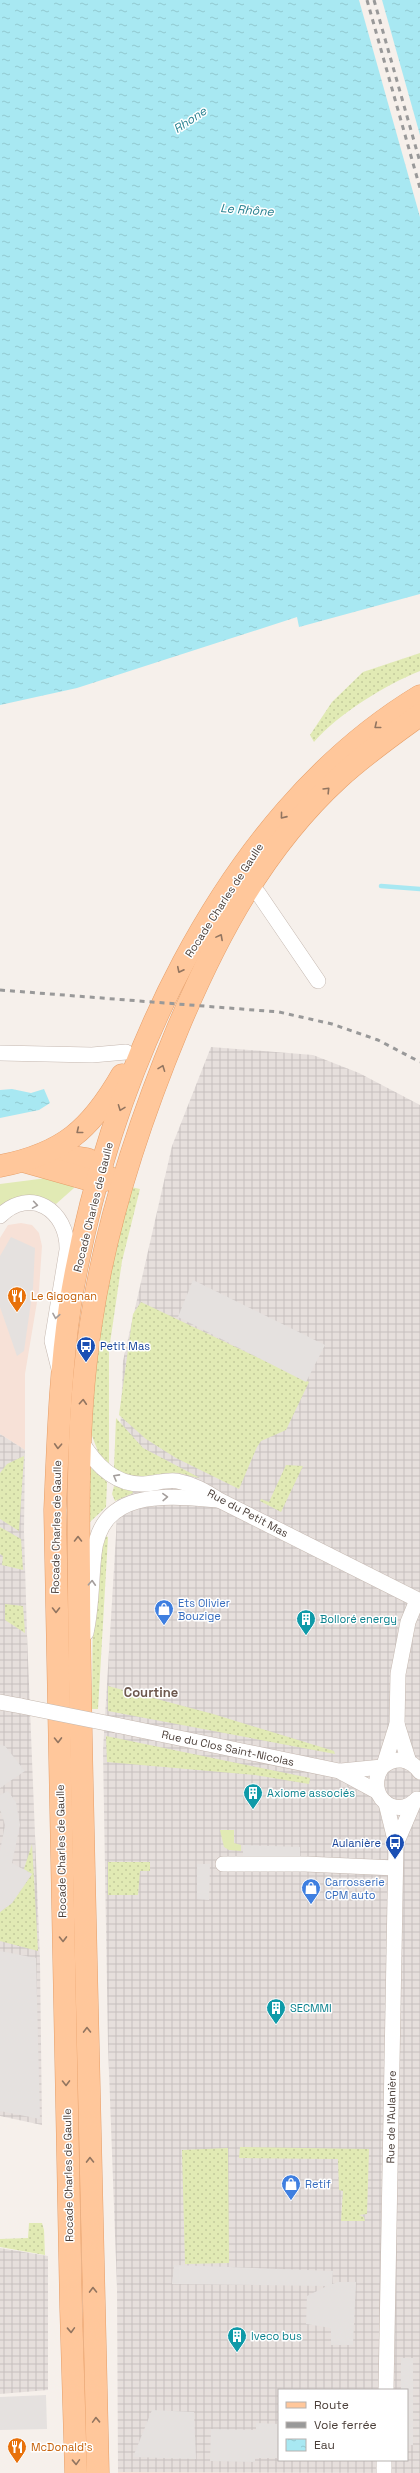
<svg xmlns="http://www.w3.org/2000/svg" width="420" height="2473" viewBox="0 0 420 2473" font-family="'Space Grotesk',sans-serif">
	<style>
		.commercial { fill: #f7e1d7 }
		.industrial { fill: url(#industrial-grid); fill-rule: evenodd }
		.grass { fill: url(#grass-dots) }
		.green { fill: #e1eab4 }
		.parking { fill: #e5e1df }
		.water { fill: url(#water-ripples) }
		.pier { fill: #f6f0eb }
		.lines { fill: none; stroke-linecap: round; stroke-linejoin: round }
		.stream { stroke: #a8e8f2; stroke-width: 4.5 }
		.minor-casing { stroke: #c5b8b0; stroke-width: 16 }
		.primary-casing { stroke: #e69e68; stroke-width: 23 }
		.minor { stroke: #fff; stroke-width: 15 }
		.primary { stroke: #ffc79b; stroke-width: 22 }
		.rail { stroke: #999; stroke-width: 3; stroke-dasharray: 5 5; stroke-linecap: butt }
		.minor-bridge-casing { stroke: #c5b8b0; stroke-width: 16; stroke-linecap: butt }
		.minor-bridge { stroke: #fff; stroke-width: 15 }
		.oneway { stroke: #927560 }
		.oneway2 { stroke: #a49e9c }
		.labels { text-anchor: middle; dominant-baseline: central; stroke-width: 3; stroke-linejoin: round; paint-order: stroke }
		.street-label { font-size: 11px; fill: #4a3e38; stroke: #fff }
		.food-label { font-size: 11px; fill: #c56008; stroke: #fff; text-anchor: start }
		.transit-label { font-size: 11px; fill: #164399; stroke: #fff; text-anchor: start }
		.shop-label { font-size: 11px; fill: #366cbe; stroke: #fff; text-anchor: start }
		.culture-label { font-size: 11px; fill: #0d838f; stroke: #fff; text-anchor: start }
		.water-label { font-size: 12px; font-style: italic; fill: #278090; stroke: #fff }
		.quarter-label { font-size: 13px; font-weight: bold; fill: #6e594f; stroke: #fff }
	</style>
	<defs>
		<pattern id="industrial-grid" width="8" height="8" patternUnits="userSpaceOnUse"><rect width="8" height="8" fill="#e6dfdc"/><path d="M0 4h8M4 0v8" fill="none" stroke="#c7c0be"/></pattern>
		<pattern id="grass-dots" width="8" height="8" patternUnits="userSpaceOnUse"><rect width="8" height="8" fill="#e1eab4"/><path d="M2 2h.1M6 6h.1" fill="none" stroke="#c3ca9c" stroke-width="1.8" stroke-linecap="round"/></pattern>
		<pattern id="water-ripples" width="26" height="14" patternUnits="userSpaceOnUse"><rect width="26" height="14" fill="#a8e8f2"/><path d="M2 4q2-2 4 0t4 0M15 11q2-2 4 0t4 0" fill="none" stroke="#92c8d0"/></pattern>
	</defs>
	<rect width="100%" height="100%" fill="#f6f0eb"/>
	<!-- commercial -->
	<g class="commercial">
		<polygon points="21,1223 32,1225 39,1233 42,1246 39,1290 25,1374 25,1450 0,1434 0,1238 8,1225"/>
		<polygon points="118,2472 364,2473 366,2473 118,2473"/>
	</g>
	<!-- industrial -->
	<g class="industrial">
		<path d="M211,1047L313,1055L359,1073L420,1105V2473L118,2472L117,2288L108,2045L103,1750L116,1535L123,1361L172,1146ZM279,2390H407V2460H279Z"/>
		<polygon points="0,1434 25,1450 24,1532 27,1634 40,1960 42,2125 0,2116"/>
		<polygon points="0,2248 48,2256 48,2390 0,2394"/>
	</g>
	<!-- grass -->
	<g class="grass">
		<path d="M420,653V671C385,685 338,714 314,742L310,735L332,702L363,672Z"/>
		<polygon points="131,1187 140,1189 122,1261 109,1350 109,1466 103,1465 91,1433 97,1354 106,1292"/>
		<polygon points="141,1302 309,1382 286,1430 261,1441 257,1447 239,1489 176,1458 146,1439 119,1415 133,1314"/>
		<path d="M116,1418L143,1448L200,1478C193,1477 185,1474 178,1473C159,1471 128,1485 114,1468Z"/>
		<polygon points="24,1456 19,1531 0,1519 0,1473 7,1464"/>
		<polygon points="286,1465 303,1466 281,1512 260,1501 261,1499 269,1502"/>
		<polygon points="90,1467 107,1482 106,1507 90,1522 87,1520"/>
		<polygon points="114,1486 132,1490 133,1493 115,1501 112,1494"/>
		<polygon points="0,1527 21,1539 23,1570 2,1565 3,1556 0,1554"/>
		<path d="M105,1536L108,1537L98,1709H92C93,1657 90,1584 105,1536Z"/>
		<polygon points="5,1604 23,1606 25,1633 5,1620"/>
		<polygon points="108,1686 213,1714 334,1751 335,1754 108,1711"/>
		<polygon points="106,1736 310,1778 309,1784 255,1775 107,1762"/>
		<polygon points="32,1844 38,1951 0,1941 0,1912 12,1903 32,1874 24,1869"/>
		<polygon points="108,1862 150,1862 150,1871 140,1871 138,1895 108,1895"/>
		<polygon points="240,2147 369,2149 367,2214 359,2215 364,2217 365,2221 341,2221 343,2191 339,2190 338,2159 239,2158"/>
		<polygon points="228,2148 229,2263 185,2264 182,2150"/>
		<polygon points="29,2223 42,2223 44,2230 45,2255 0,2247 0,2239 28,2238"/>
	</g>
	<!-- green -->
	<g class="green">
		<path d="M47,1178L72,1182L74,1188L56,1204C36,1192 20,1194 0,1206V1184Z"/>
		<polygon points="220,1830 234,1830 234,1843 241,1845 241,1851 229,1850 224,1847"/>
	</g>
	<!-- parking -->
	<g class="parking">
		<polygon points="11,1237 35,1248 33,1288 24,1351 17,1356 0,1307 0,1256"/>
		<polygon points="193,1280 325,1345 306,1382 178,1317"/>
		<polygon points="0,1745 5,1746 25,1771 0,1788"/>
		<polygon points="8,1791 16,1802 20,1825 12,1863 32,1874 12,1903 0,1912 0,1851 5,1825 0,1809 0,1795"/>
		<polygon points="243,1845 300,1847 300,1859 243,1857"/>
		<polygon points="197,1864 210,1864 209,1900 197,1899"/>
		<polygon points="0,1951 36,1958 40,2119 0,2111"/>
		<polygon points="174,2265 333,2271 332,2284 338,2282 356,2282 353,2345 331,2345 331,2328 306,2324 307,2296 327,2286 172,2284"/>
		<polygon points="401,2358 413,2358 413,2445 407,2445 407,2390 401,2390"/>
		<polygon points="46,2395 47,2429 0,2430 0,2397"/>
		<polygon points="152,2410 194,2412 196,2459 133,2457"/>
		<polygon points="256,2423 279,2424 279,2458 255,2458 255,2462 210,2461 211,2429 256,2430"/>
	</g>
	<!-- water -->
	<g class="water">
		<polygon points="0,0 420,0 420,594 299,627 297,617 77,688 0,705"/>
		<polygon points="12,1089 31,1093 44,1089 50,1103 39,1110 0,1118 0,1090"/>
	</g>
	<!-- pier -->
	<polygon class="pier" points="359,0 382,0 420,135 420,217"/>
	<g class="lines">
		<!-- stream -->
		<polyline class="stream" points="381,886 420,889"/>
		<defs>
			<g id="minor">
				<polyline points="249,885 258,893 318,981"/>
				<polyline points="0,1053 92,1055 126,1052"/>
				<path d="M0,1216C30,1186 68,1210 67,1250L52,1341L59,1369"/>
				<path d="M81,1441C95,1464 114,1485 143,1484C154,1484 167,1479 177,1481C193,1484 205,1491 219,1500L420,1601"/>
				<path d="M86,1633C92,1606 91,1581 94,1554C101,1487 169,1496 218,1500"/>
				<polyline points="0,1702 21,1706"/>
				<polyline points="397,1724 409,1762"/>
				<polyline points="116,1725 339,1771 376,1791"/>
				<polyline points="384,1765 397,1724 398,1674 408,1622 417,1600"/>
				<polyline points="341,1771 382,1767"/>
				<path d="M417,1799C395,1822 364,1794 382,1767C395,1756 410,1758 420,1772"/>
				<polyline points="386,1803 396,1844"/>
				<polyline points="223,1864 305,1864 395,1868"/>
				<polyline points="386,2390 396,1844 414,1802"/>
				<polyline points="384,2473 384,2460"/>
			</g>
			<g id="primary">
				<polyline points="48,1153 87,1159 101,1166 106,1180"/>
				<polyline points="26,1162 97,1182 110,1178"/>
				<path d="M0,1166C63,1154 91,1129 122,1075"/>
				<path d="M76,2473L71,2309L55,1510C58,1442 60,1373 70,1306C105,1083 220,817 420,696"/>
				<path d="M98,2473C92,2274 88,2074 84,1874C82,1775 79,1675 79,1575C78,1491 78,1406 91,1323C106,1221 139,1122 178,1028C217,935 264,847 339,778C364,755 392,735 420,715"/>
			</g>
		</defs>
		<!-- minor casing -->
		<use href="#minor" class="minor-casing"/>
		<!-- primary casing -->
		<use href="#primary" class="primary-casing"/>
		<!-- minor -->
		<use href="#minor" class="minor"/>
		<!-- primary -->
		<use href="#primary" class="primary"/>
		<!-- rail -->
		<g class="rail">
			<polyline points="367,0 420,188"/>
			<polyline points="374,0 420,162"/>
			<polyline points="0,990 279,1012 332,1024 378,1040 420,1062"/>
		</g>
		<defs>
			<polyline id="minor-bridge" points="21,1706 116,1725"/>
		</defs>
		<!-- minor-bridge casing -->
		<use href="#minor-bridge" class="minor-bridge-casing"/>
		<!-- minor-bridge -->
		<use href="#minor-bridge" class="minor-bridge"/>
	</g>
	<!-- one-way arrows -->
	<defs><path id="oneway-chevron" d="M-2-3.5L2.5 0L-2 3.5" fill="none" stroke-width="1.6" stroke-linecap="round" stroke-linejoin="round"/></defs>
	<g class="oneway">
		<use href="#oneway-chevron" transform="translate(377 726) rotate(141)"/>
		<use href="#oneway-chevron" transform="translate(327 790) rotate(-46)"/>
		<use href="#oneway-chevron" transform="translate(283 816) rotate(129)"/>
		<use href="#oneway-chevron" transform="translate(220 937) rotate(-62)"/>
		<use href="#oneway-chevron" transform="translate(180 970) rotate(116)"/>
		<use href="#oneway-chevron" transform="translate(162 1068) rotate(-69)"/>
		<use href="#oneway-chevron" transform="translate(121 1108) rotate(111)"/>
		<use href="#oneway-chevron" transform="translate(79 1131) rotate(141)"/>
		<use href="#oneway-chevron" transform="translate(83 1402) rotate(-86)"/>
		<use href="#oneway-chevron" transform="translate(58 1446) rotate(93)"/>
		<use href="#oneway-chevron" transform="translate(78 1539) rotate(-90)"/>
		<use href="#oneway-chevron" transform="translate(56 1610) rotate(90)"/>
		<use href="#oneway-chevron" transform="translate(58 1740) rotate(89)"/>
		<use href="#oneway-chevron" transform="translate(63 1939) rotate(89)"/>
		<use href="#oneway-chevron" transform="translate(87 2030) rotate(-91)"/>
		<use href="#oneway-chevron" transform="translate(66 2083) rotate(89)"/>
		<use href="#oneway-chevron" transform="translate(90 2160) rotate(-91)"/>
		<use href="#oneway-chevron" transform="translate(93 2290) rotate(-91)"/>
		<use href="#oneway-chevron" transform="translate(71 2330) rotate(88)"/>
		<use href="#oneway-chevron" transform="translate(96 2420) rotate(-92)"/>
		<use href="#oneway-chevron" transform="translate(76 2462) rotate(88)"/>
	</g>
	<g class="oneway2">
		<use href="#oneway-chevron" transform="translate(35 1205) rotate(9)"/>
		<use href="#oneway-chevron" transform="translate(56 1316) rotate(100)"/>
		<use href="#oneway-chevron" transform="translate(116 1477) rotate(-151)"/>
		<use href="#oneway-chevron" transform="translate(165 1497) rotate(-2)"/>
		<use href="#oneway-chevron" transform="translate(92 1583) rotate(-87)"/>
	</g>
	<!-- icons -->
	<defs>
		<symbol id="restaurant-pin" viewBox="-11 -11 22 30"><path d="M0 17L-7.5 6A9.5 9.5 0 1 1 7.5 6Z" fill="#e8710a" stroke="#fff"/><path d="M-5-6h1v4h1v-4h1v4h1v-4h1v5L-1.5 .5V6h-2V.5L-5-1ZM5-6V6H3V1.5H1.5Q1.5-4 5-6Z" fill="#fff"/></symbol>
		<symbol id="bus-pin" viewBox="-11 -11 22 30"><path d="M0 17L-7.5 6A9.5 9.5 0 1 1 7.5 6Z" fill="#1a4fb4" stroke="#fff"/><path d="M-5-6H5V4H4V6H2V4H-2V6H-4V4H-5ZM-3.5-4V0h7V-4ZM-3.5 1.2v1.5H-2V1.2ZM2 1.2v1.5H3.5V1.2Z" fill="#fff"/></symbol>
		<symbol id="shop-pin" viewBox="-11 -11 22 30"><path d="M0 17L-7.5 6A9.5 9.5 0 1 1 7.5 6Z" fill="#3f7fe0" stroke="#fff"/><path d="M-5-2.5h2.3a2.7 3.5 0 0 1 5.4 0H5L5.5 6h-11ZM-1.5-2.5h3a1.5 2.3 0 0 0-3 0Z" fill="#fff"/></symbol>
		<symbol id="building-pin" viewBox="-11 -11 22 30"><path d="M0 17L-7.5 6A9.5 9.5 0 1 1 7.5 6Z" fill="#0f9aa8" stroke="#fff"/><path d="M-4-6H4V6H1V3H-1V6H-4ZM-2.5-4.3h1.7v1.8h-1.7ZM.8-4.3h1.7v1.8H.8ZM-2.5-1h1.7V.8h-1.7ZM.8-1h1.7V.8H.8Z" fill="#fff"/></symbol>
	</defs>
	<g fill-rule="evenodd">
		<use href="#restaurant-pin" x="6" y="1285" width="22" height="30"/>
		<use href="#bus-pin" x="75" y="1335" width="22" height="30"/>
		<use href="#shop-pin" x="153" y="1598" width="22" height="30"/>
		<use href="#building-pin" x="295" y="1608" width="22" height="30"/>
		<use href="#building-pin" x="242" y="1782" width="22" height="30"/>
		<use href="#bus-pin" x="384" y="1832" width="22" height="30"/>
		<use href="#shop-pin" x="300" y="1877" width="22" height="30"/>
		<use href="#building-pin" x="265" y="1997" width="22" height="30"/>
		<use href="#shop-pin" x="280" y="2173" width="22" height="30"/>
		<use href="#building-pin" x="226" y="2325" width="22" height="30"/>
		<use href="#restaurant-pin" x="6" y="2436" width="22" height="30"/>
	</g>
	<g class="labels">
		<!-- street labels -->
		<g class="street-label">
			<text transform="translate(224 900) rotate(-57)">Rocade Charles de Gaulle</text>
			<text transform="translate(93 1207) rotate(-76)">Rocade Charles de Gaulle</text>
			<text transform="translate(248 1513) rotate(28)">Rue du Petit Mas</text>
			<text transform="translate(56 1527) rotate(-89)">Rocade Charles de Gaulle</text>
			<text transform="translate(228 1748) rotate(12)">Rue du Clos Saint-Nicolas</text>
			<text transform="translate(61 1851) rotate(-91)">Rocade Charles de Gaulle</text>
			<text transform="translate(391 2117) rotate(-89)">Rue de l'Aulanière</text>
			<text transform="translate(68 2175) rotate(-91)">Rocade Charles de Gaulle</text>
		</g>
		<!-- food labels -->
		<g class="food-label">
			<text x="31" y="1296">Le Gigognan</text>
			<text x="31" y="2447">McDonald's</text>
		</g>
		<!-- transit labels -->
		<g class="transit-label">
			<text x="100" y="1346">Petit Mas</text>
			<text x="381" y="1843" text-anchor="end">Aulanière</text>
		</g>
		<!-- shop labels -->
		<g class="shop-label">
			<text x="178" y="1603">Ets Olivier<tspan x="178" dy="13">Bouzige</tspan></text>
			<text x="325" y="1882">Carrosserie<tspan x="325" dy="13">CPM auto</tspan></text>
			<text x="305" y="2184">Retif</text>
		</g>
		<!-- culture labels -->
		<g class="culture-label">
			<text x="320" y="1619">Bolloré energy</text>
			<text x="267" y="1793">Axiome associés</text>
			<text x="290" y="2008">SECMMI</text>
			<text x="251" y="2336">Iveco bus</text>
		</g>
		<!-- water labels -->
		<g class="water-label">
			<text transform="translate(190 120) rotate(-34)">Rhone</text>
			<text transform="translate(247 210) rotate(4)">Le Rhône</text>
		</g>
		<!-- quarter labels -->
		<g class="quarter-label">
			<text x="151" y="1692">Courtine</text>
		</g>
	</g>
	<!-- legend -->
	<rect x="278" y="2389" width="130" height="72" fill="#ffffff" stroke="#b7b2af"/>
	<rect x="286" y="2402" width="20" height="6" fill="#ffc79b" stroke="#b7b2af"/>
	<text x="314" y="2409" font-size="12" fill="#4a3e38">Route</text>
	<rect x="286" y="2422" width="20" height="6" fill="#999999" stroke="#b7b2af"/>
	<text x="314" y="2429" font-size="12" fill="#4a3e38">Voie ferrée</text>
	<rect x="286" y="2439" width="20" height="12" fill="url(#water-ripples)" stroke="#b7b2af"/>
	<text x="314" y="2449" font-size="12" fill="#4a3e38">Eau</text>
</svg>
